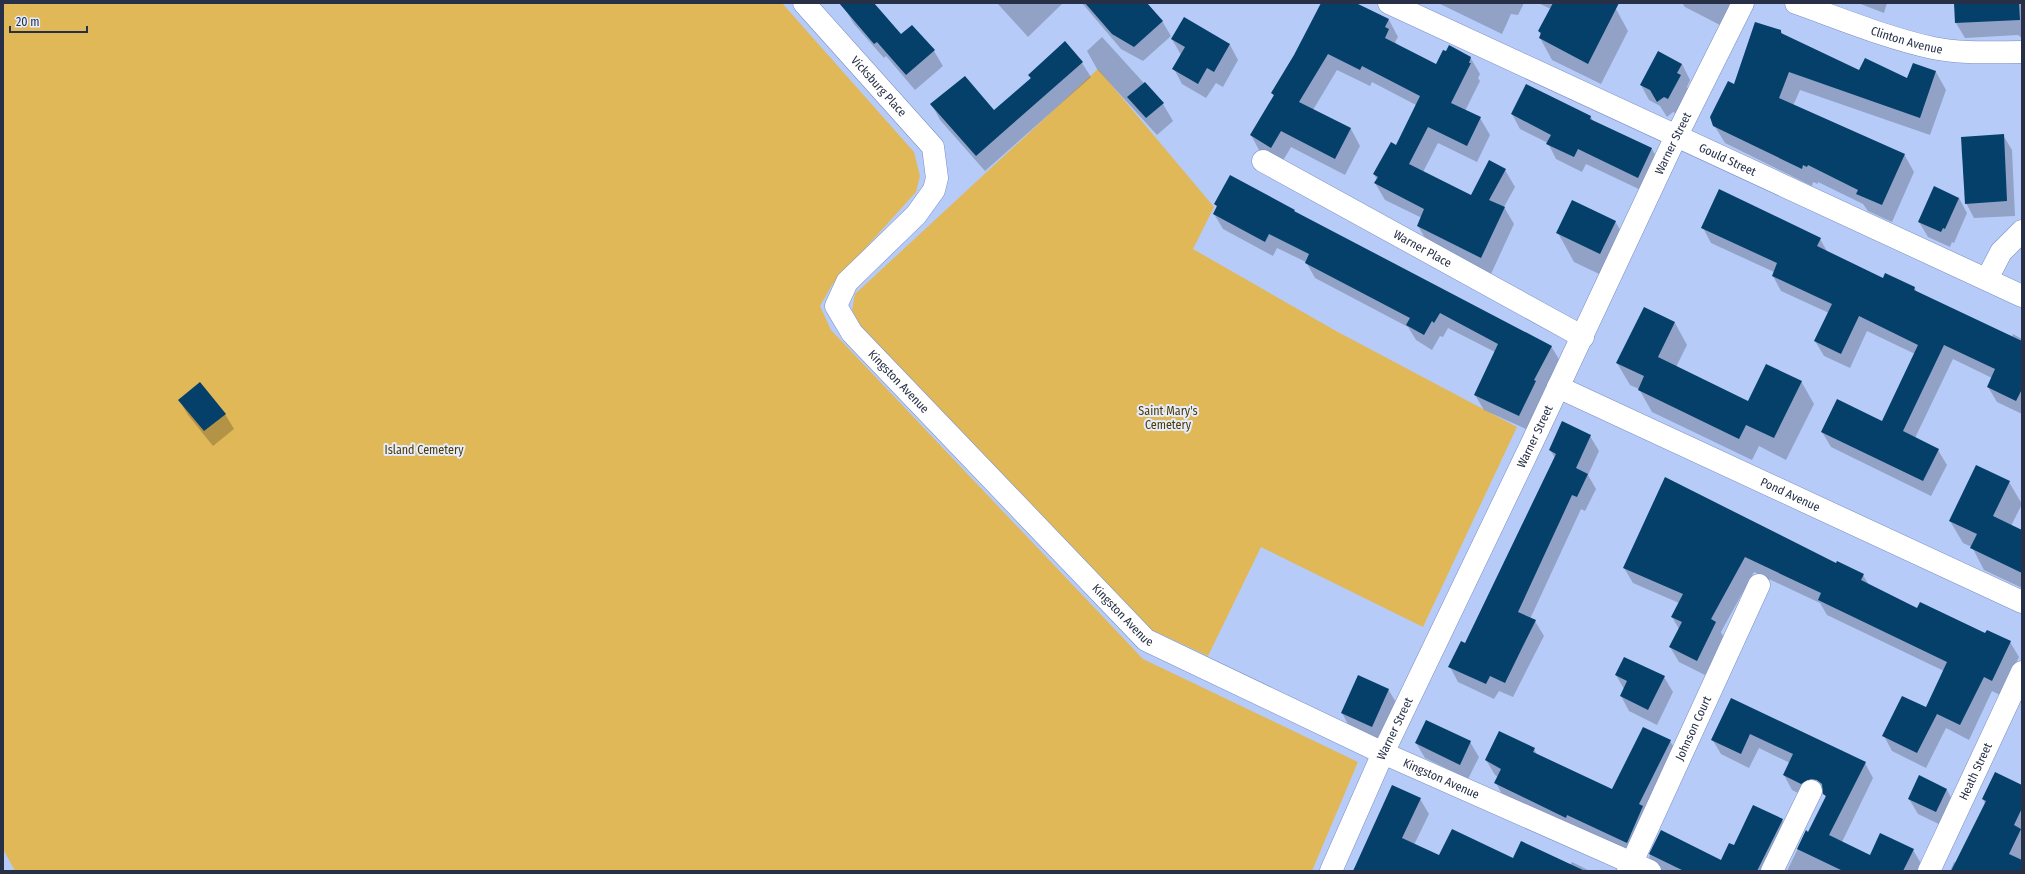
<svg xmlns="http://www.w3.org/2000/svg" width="2025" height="874" viewBox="0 0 2025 874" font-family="'Fira Sans Condensed',sans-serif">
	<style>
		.green { fill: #e0b858 }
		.shadow { fill: #0003 }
		.building { fill: #04406a }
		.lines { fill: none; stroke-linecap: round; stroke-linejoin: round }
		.minor-casing { stroke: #788ec3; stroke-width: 23 }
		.tertiary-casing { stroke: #788ec3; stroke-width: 23 }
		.minor { stroke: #fff; stroke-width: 22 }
		.tertiary { stroke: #fff; stroke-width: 22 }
		.labels { text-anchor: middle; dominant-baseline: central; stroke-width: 4; stroke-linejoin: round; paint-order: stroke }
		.street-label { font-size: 12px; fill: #273046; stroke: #e4ecfd }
		.park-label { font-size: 12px; fill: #4e3a01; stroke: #e4ecfd }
	</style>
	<rect width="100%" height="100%" fill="#b7cbf8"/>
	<!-- green -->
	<g class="green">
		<polygon points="3,3 782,3 914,152 920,176 916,192 832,285 820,306 831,330 1143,659 1358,762 1312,871 15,871 3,849"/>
		<polygon points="1098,69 1214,207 1193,249 1336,331 1517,427 1423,627 1261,547 1208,656 1152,630 860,325 852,310 855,294"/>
	</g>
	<!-- shadow -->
	<g class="shadow">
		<polygon points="852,3 872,3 901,36 934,51 943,66 915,90 886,56 884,58 854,24 845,9"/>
		<polygon points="997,3 1063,3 1028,37"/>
		<polygon points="1082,3 1147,3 1162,21 1171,36 1143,61 1121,49"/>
		<polygon points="1322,3 1355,3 1389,20 1398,37 1395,42 1398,45 1437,65 1470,57 1480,74 1478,78 1480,81 1465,111 1480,118 1490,135 1477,162 1438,143 1423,172 1471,196 1505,170 1515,187 1504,207 1514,224 1491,274 1428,243 1418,226 1422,218 1385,200 1375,183 1377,180 1374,174 1397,146 1416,105 1372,82 1370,86 1337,70 1313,110 1351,129 1360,146 1345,175 1291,147 1281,164 1260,152 1251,135 1274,96 1272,93 1295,56"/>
		<polygon points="1438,3 1524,3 1518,15 1511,14 1502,34"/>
		<polygon points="1538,3 1607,3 1616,9 1628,31 1601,84 1552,60 1540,38 1541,36 1539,31 1551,9"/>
		<polygon points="1682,3 1735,3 1726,24 1721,22 1720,25 1685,7"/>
		<polygon points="1858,3 1887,3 1884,13"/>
		<polygon points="1955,3 2022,3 2022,38 2018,35 1965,38 1956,23"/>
		<polygon points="1184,19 1230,45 1238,60 1223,87 1216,83 1206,98 1182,84 1174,69 1181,55 1172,39"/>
		<polygon points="1781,31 1783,35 1859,72 1908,80 1913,64 1936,72 1946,90 1930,135 1800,90 1793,106 1904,154 1914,172 1892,222 1868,211 1863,204 1818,182 1818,184 1813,182 1812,186 1725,143 1714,125 1734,85"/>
		<polygon points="1102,37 1163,104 1173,121 1157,135 1097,69 1087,51"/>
		<polygon points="1082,63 1091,77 985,171 940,120 932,105 994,112 1031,79 1029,75"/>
		<polygon points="1682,64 1690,80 1687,87 1689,91 1677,114 1673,112 1667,117 1660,106 1649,100 1641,85"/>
		<polygon points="1526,85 1591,117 1593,121 1652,149 1660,164 1647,193 1586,164 1582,172 1556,159 1548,143 1520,129 1512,114"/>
		<polygon points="2003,135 2012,150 2015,216 1974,218 1966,203"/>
		<polygon points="1959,198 1967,213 1954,243 1952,242 1950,247 1928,237 1919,222"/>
		<polygon points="1216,204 1294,211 1295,213 1551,346 1560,361 1528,430 1484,410 1475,395 1495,352 1448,328 1443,337 1440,336 1432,350 1416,340 1408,327 1315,278 1306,262 1277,248 1273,256 1223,229 1214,214 1217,208"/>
		<polygon points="1615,221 1632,250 1616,282 1574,262 1558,233"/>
		<polygon points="1703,228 1820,239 1828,253 1883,279 1915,288 1917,293 2012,337 2013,334 2022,339 2022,414 1997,402 1988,387 1992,378 1953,359 1915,438 1938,450 1947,465 1931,496 1831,447 1822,432 1882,423 1915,354 1867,331 1850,368 1824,356 1815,341 1829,313 1781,291 1773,276 1774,272 1711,243"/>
		<polygon points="1675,323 1687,345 1676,367 1748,402 1801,381 1814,404 1786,460 1759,446 1752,460 1652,412 1639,389 1630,385 1617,363"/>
		<polygon points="179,400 225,414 234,429 213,446 188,415"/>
		<polygon points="1590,436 1599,451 1588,475 1596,489 1585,511 1581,509 1530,619 1535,621 1544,636 1513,697 1499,691 1494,699 1458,682 1450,667 1466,644 1555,458 1550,450"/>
		<polygon points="1665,478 1836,565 1863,575 1869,585 1918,609 2010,642 2019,657 2000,695 1992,691 1969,740 1946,728 1926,768 1892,751 1884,736 1926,708 1944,671 1827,615 1820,603 1754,572 1721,632 1724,638 1705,675 1679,662 1670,647 1679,629 1672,617 1679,603 1633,583 1624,568"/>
		<polygon points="2009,482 2022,504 2011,526 2022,531 2022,588 1984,570 1972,547 1963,543 1950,521"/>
		<polygon points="1616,675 1664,677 1673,692 1657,725 1629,711 1621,696 1624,689"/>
		<polygon points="1388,689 1397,704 1380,741 1350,728 1342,713"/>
		<polygon points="1732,699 1865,763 1873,778 1842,842 1870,856 1913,850 1922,865 1919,871 1787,871 1806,832 1809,833 1826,798 1824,794 1819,793 1810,799 1792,790 1784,775 1790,763 1759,748 1749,768 1721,754 1712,739"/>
		<polygon points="1670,741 1679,756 1635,858 1504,798 1496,783 1498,777 1495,775 1486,760 1534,749 1538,756 1613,790"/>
		<polygon points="1470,742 1479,757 1468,779 1425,758 1416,743"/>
		<polygon points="1996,773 2022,786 2022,871 1950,871 1954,862 1956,863 1985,804 1983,799"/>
		<polygon points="1947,790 1955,805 1945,827 1918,814 1909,799"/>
		<polygon points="1420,799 1429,814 1411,851 1407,871 1354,871"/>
		<polygon points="1754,806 1782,820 1791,835 1775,871 1658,871 1649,857 1661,831 1721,861 1734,847"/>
		<polygon points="1513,860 1570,865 1572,862 1590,871 1433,871"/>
	</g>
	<!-- building -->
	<g class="building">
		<polygon points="839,3 874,3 901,34 912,25 935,50 906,75 877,42 874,44"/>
		<polygon points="1085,3 1147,3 1163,21 1134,47 1112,34"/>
		<polygon points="1321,3 1356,3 1389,19 1385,27 1389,29 1385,38 1436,64 1443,50 1446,51 1449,45 1471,57 1469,63 1471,63 1451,103 1481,117 1467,146 1428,127 1409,164 1471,195 1489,160 1506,169 1489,200 1505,207 1481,258 1417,226 1424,209 1374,183 1378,177 1373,174 1391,142 1396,145 1420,96 1362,66 1360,70 1328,54 1299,102 1351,128 1335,159 1281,131 1271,148 1250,135 1274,95 1271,93 1294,55"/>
		<polygon points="1553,3 1619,3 1588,64 1539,38 1541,33 1538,31"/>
		<polygon points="1954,3 2019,3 2020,20 1955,23"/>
		<polygon points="1184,17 1230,44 1214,72 1207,68 1198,84 1172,69 1185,47 1171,39"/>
		<polygon points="1755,22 1781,30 1781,33 1859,70 1865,58 1907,78 1913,63 1936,71 1920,118 1789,72 1779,98 1905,154 1882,205 1856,194 1858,190 1808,165 1807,167 1803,165 1802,169 1713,126 1710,117 1728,81 1734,84"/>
		<polygon points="1065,41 1083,62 976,156 930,104 965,76 994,110 1031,78 1028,75"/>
		<polygon points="1658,51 1682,64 1677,73 1681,75 1668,99 1664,97 1657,102 1650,90 1640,85"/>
		<polygon points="1145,82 1164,103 1146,118 1127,97"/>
		<polygon points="1526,84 1591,116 1590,119 1652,148 1638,178 1578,149 1574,157 1546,144 1551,135 1511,114"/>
		<polygon points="2004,134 2007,201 1965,204 1961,137"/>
		<polygon points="1230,175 1295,210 1294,211 1552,346 1534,380 1536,381 1519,416 1474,395 1498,344 1440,313 1434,323 1432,321 1424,335 1406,325 1410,318 1305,263 1309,254 1269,234 1265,242 1213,214 1217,206 1214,204"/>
		<polygon points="1934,186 1959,198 1945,229 1943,228 1941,232 1918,222"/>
		<polygon points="1719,189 1821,238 1817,246 1883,278 1885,273 1915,287 1914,290 2022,341 2022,389 2016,401 1987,387 1995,369 1944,345 1903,431 1939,449 1923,481 1821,432 1837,399 1882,421 1918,345 1859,316 1841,354 1814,341 1832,304 1772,276 1777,263 1701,228"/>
		<polygon points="1572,200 1616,221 1600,254 1556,233"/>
		<polygon points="1644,307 1675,322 1658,357 1748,401 1766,364 1802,381 1774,438 1746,425 1739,439 1638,390 1644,376 1616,363"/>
		<polygon points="200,382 226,414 204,431 178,400"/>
		<polygon points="1562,421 1591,435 1576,468 1588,474 1577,497 1572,495 1518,612 1536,620 1522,648 1505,683 1490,676 1486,684 1448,667 1461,641 1465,643 1556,454 1549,450"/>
		<polygon points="1976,465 2010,481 1993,516 2022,530 2022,573 1970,548 1977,534 1949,521"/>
		<polygon points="1665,477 1836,563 1837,561 1864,574 1861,580 1917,608 1920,602 1985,633 1987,630 2011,641 1992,681 1984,677 1960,725 1937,714 1917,753 1882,736 1902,696 1926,707 1947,662 1818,600 1821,593 1745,557 1711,619 1716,622 1697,661 1669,647 1682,622 1671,617 1683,594 1623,568"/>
		<polygon points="1624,657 1665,676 1648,710 1620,696 1627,681 1615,675"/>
		<polygon points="1358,675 1389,689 1372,727 1341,713"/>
		<polygon points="1731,698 1866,762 1829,835 1870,855 1880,833 1914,849 1903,871 1843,871 1797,849 1806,830 1808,832 1826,796 1823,794 1822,784 1817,780 1811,779 1801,784 1783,775 1793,754 1750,734 1741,754 1711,740"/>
		<polygon points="1426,720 1471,741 1460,765 1415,743"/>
		<polygon points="1643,727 1671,740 1639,804 1643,806 1627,843 1567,815 1566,818 1494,783 1501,769 1485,760 1499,731 1535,748 1533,752 1612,789"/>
		<polygon points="1995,772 2022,785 2022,808 2014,825 2021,829 2009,854 2022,860 2022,871 1951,871 1986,801 1982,799"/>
		<polygon points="1919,775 1947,789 1936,812 1908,799"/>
		<polygon points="1392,785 1421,798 1402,838 1439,855 1452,829 1513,858 1521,841 1585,871 1353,871"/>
		<polygon points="1753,805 1783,819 1757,871 1684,871 1649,854 1661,830 1721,860 1729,843 1734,845"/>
	</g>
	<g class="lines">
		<defs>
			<g id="minor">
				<path id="s1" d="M804,3L933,147L937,178L934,190L916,215L847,282L836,306L852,333L1146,640L1383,753L1650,871"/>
				<path id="s2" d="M1389,3L2022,296"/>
				<path id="s3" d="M1796,3C1841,19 1887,38 1933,48C1962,54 1993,52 2022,52"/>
				<path id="s4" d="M1263,161L1583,337"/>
				<polyline points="1987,279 2001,252 2022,231"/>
				<path id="s5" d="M1558,387L2022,602"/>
				<path id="s6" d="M1628,871L1759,585"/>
				<polyline points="1772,871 1811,791"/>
				<path id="s7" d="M1929,871L2022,672"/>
			</g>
			<g id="tertiary">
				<path id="s8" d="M1331,871L1383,753L1531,445L1670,149L1743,3"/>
			</g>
		</defs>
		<!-- minor casing -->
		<use href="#minor" class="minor-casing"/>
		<!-- tertiary casing -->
		<use href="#tertiary" class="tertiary-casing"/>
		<!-- minor -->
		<use href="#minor" class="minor"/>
		<!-- tertiary -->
		<use href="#tertiary" class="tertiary"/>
	</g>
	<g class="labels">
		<!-- street labels -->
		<g class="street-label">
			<text stroke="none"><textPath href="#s3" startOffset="117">Clinton Avenue</textPath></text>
			<text stroke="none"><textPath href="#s1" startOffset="112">Vicksburg Place</textPath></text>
			<text stroke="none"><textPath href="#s8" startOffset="804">Warner Street</textPath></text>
			<text stroke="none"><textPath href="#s2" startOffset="373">Gould Street</textPath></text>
			<text stroke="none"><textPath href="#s4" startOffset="182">Warner Place</textPath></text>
			<text stroke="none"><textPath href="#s1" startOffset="489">Kingston Avenue</textPath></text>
			<text stroke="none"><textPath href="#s8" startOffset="480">Warner Street</textPath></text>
			<text stroke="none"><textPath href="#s5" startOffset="256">Pond Avenue</textPath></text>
			<text stroke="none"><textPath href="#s1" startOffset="813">Kingston Avenue</textPath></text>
			<text stroke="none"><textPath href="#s8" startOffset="156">Warner Street</textPath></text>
			<text stroke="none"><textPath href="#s6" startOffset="157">Johnson Court</textPath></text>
			<text stroke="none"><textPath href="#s7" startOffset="110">Heath Street</textPath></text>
			<text stroke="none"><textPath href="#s1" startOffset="1173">Kingston Avenue</textPath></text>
		</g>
		<!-- park labels -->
		<g class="park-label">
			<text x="1168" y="411">Saint Mary's<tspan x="1168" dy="14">Cemetery</tspan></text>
			<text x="424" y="450">Island Cemetery</text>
		</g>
	</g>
	<!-- border -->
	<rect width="2025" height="874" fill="none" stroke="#273046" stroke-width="8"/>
	<!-- scale -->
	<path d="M10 26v6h77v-6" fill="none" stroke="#273046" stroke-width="2"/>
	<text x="16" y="26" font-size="12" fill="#273046" stroke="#e4ecfd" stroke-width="3" paint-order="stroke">20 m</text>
</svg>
